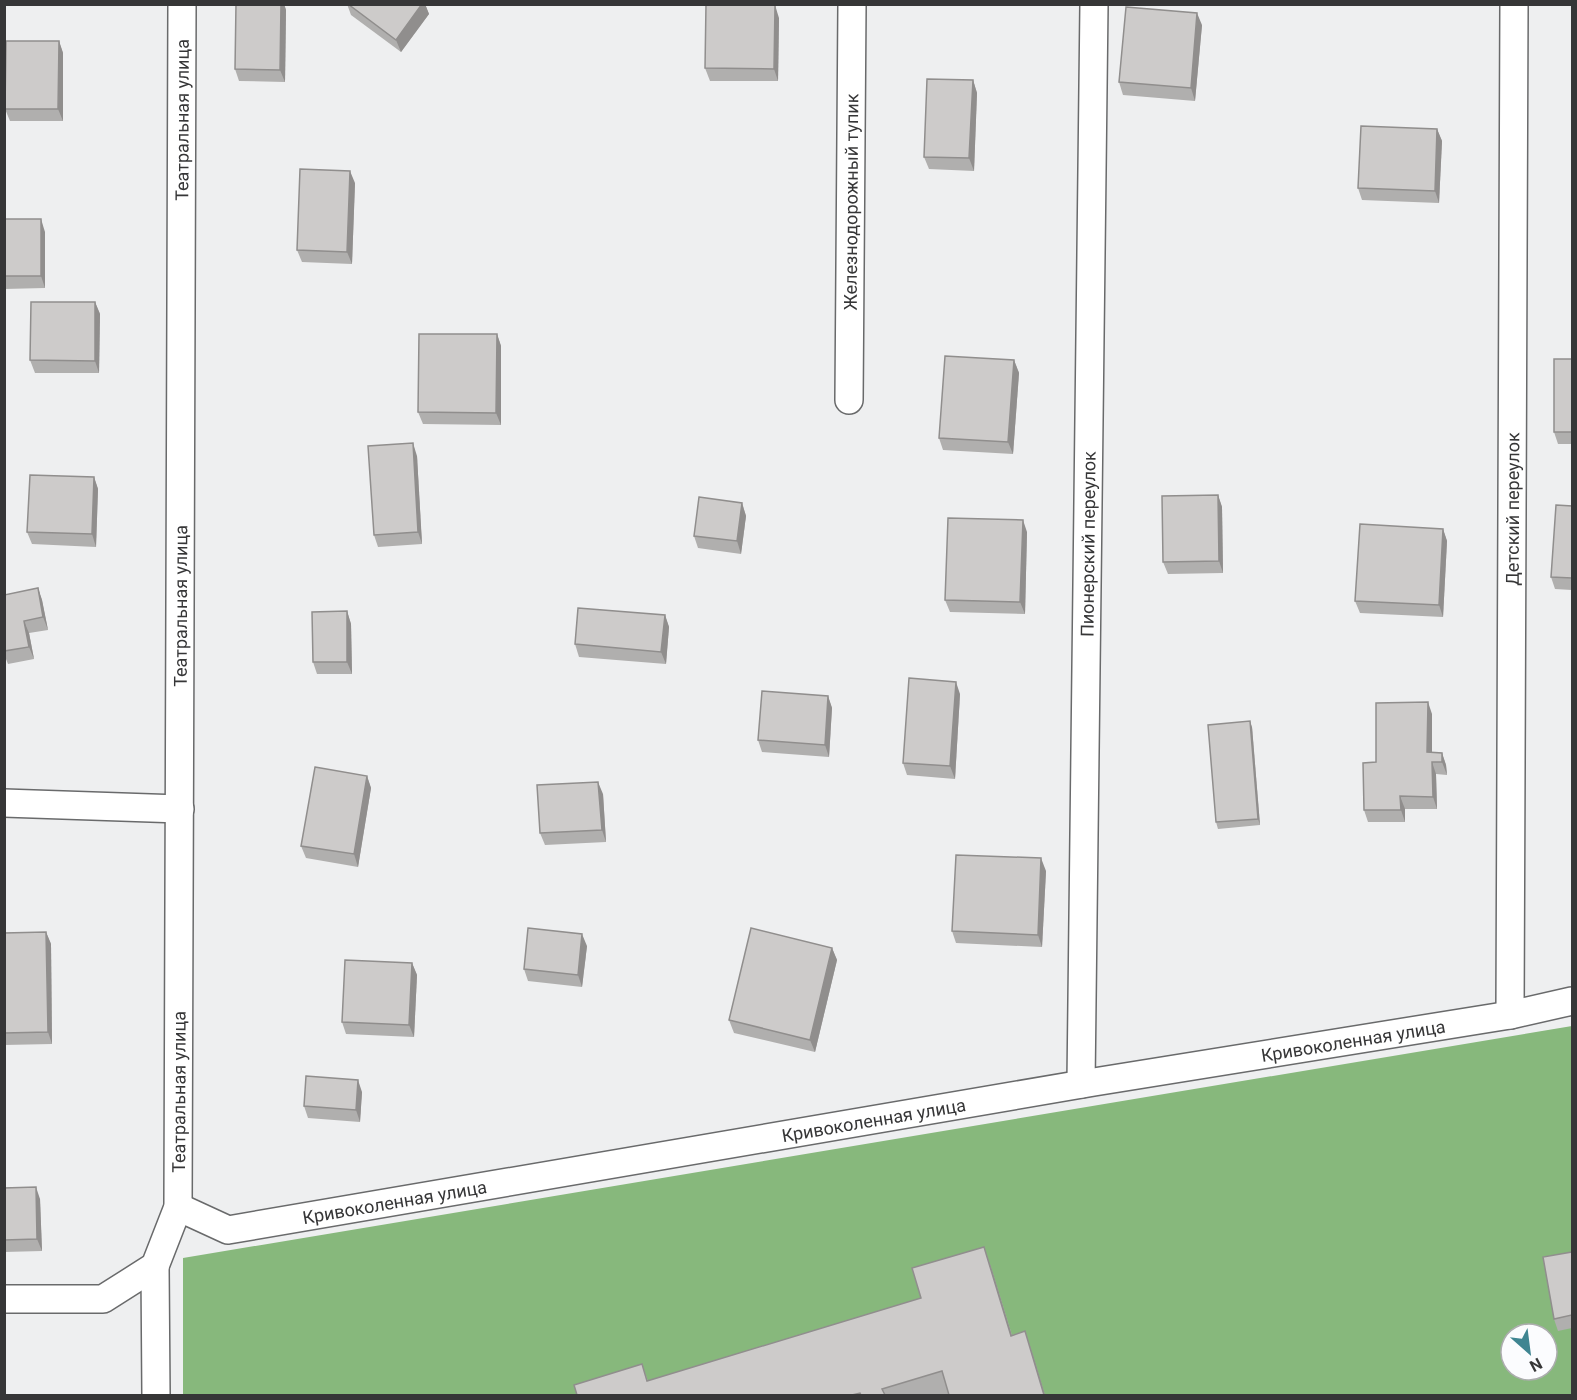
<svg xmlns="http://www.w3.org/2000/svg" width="1577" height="1400" viewBox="0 0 1577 1400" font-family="Roboto,sans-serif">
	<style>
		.forest { fill: #87b87c; fill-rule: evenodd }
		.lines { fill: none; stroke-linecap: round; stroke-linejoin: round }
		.minor-casing { stroke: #696a6b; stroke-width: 30 }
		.minor { stroke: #fff; stroke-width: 27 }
		.wall { fill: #b0afae }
		.shaded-wall { fill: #908e8d }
		.building { fill: #cdcbca; stroke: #908e8d; stroke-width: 1.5 }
		.labels { text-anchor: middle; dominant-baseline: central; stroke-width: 4.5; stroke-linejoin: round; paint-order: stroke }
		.street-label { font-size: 18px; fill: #363637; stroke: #fbfcfe }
	</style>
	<rect width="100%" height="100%" fill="#eeeff0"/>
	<!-- forest -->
	<path class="forest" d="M1572,1026V1395H183V1258ZM1511,1334H1547V1370H1511Z"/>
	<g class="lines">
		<defs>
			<g id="minor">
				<path id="s1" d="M849,400L852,4"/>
				<polyline points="4,803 180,809"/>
				<path id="s2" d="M1510,1015L1514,4"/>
				<path id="s3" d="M1081,1084L1094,4"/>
				<path id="s4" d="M178,1207L228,1230L1094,1082L1510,1015L1572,1001"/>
				<polyline points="155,1266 156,1396"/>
				<path id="s5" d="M4,1299H103L155,1266L178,1207L182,4"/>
			</g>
		</defs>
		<!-- minor casing -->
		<use href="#minor" class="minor-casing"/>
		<!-- minor -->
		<use href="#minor" class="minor"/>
	</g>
	<!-- wall -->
	<g class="wall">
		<polygon points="236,4 284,4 286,10 285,82 239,81 235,69"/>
		<polygon points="347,4 425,4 429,14 401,52 351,15"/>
		<polygon points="779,18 778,81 710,81 705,68"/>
		<polygon points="1202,25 1195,101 1123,95 1119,82"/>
		<polygon points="59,41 63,53 63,121 10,121 5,109"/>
		<polygon points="973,80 977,93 974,171 929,169 924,157"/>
		<polygon points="1437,129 1442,141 1439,203 1362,200 1358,188"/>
		<polygon points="355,183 352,264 302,262 297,250"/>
		<polygon points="4,219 45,232 45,288 4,289"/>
		<polygon points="95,302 100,314 99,373 35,373 30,360"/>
		<polygon points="497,334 501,346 501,425 423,424 418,412"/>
		<polygon points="1572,359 1572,444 1558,444 1554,432"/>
		<polygon points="1014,360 1019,373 1013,454 943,450 939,438"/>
		<polygon points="417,456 422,544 378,547 374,535"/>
		<polygon points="94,477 98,489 96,547 32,544 27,532"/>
		<polygon points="1218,495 1222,507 1223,573 1168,574 1163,562"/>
		<polygon points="742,503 746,516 741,554 698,548 694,536"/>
		<polygon points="1572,506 1572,590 1555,589 1551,577"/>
		<polygon points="1443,529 1447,541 1443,617 1360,613 1355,601"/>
		<polygon points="1027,532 1025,614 950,612 945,600"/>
		<polygon points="38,588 42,600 48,630 29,633 34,659 8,664 4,654 4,595"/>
		<polygon points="347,611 351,624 352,674 317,674 313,662"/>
		<polygon points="665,615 669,627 666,664 579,657 575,644"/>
		<polygon points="960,694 955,779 907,775 903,763"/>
		<polygon points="828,696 832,708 829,757 762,752 758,740"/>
		<polygon points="1432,714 1432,752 1442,753 1446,765 1447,775 1436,774 1437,809 1405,809 1405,822 1368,822 1364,810 1376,762"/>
		<polygon points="1252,727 1260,825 1218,829 1216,822"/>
		<polygon points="367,776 371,788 358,867 306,858 301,846"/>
		<polygon points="603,794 606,842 545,845 540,833"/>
		<polygon points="1046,871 1042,947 956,943 952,931"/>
		<polygon points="46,932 51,944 52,1044 4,1045 4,933"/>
		<polygon points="587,946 582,987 528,981 524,969"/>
		<polygon points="832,948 837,960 815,1052 734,1033 729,1020"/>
		<polygon points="412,963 417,975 414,1037 346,1034 342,1022"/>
		<polygon points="362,1092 360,1122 308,1118 304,1106"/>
		<polygon points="4,1188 40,1199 42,1251 4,1252"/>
		<polygon points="984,1247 992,1270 1012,1335 1025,1331 1033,1355 1045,1395 949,1395 949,1394 946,1395 577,1395 642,1364 648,1381 921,1298"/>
		<polygon points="1572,1252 1572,1328 1558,1331 1554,1319"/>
	</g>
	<!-- shaded-wall -->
	<g class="shaded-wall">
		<polygon points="281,4 284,4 286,10 285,82 280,70"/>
		<polygon points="422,4 425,4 429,14 401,52 396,40"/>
		<polygon points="775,5 779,18 778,81 774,69"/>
		<polygon points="1197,13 1202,25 1195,101 1191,88"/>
		<polygon points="59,41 63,53 63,121 58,109"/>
		<polygon points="973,80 977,93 974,171 969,158"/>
		<polygon points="1437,129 1442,141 1439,203 1435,191"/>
		<polygon points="350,171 355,183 352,264 347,252"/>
		<polygon points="41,219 45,232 45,288 41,276"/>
		<polygon points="95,302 100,314 99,373 95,361"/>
		<polygon points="497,334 501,346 501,425 496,413"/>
		<polygon points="1014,360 1019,373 1013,454 1008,442"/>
		<polygon points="413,443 417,456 422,544 418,532"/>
		<polygon points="94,477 98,489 96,547 92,534"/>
		<polygon points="1218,495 1222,507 1223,573 1219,561"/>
		<polygon points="742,503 746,516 741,554 737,541"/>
		<polygon points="1023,520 1027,532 1025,614 1020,602"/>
		<polygon points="1443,529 1447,541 1443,617 1439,605"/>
		<polygon points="38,588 42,600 48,630 43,617"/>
		<polygon points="347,611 351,624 352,674 347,662"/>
		<polygon points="665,615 669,627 666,664 661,652"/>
		<polygon points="24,621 29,633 34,659 29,647"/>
		<polygon points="956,682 960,694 955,779 950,766"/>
		<polygon points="828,696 832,708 829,757 825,745"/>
		<polygon points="1428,702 1432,714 1432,764 1427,752"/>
		<polygon points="1250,721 1252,727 1260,825 1258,819"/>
		<polygon points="1442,753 1446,765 1447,775 1442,762"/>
		<polygon points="1432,762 1436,774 1437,809 1433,797"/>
		<polygon points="367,776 371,788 358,867 354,854"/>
		<polygon points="598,782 603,794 606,842 602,830"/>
		<polygon points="1400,796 1405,809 1405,822 1401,810"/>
		<polygon points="1041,858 1046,871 1042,947 1038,935"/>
		<polygon points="46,932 51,944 52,1044 48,1032"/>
		<polygon points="582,934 587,946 582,987 578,975"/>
		<polygon points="832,948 837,960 815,1052 810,1040"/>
		<polygon points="412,963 417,975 414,1037 409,1025"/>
		<polygon points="358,1080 362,1092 360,1122 356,1110"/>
		<polygon points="36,1187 40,1199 42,1251 37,1239"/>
		<polygon points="984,1247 992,1270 1019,1359 1011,1336"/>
		<polygon points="1025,1331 1033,1355 1045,1395 1044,1395"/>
	</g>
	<!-- building -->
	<g class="building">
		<polygon points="236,4 281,4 280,70 235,69"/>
		<polygon points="348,4 422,4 396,40"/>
		<polygon points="706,4 775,5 774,69 705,68"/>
		<polygon points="1126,7 1197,13 1191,88 1119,82"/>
		<polygon points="6,41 59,41 58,109 5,109"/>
		<polygon points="927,79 973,80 969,158 924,157"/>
		<polygon points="1361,126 1437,129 1435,191 1358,188"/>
		<polygon points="300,169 350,171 347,252 297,250"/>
		<rect x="4" y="219" width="37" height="57"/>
		<polygon points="31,302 95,302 95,361 30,360"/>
		<polygon points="419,334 497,334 496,413 418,412"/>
		<polygon points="945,356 1014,360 1008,442 939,438"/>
		<rect x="1554" y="359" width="18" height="73"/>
		<polygon points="413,443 418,532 374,535 368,446"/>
		<polygon points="30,475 94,477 92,534 27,532"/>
		<polygon points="1218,495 1219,561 1163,562 1162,496"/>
		<polygon points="699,497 742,503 737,541 694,536"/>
		<polygon points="1556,505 1572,506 1572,578 1551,577"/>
		<polygon points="948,518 1023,520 1020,602 945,600"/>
		<polygon points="1360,524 1443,529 1439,605 1355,601"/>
		<polygon points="38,588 43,617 24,621 29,647 4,651 4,595"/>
		<polygon points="578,608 665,615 661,652 575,644"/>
		<polygon points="347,611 347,662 313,662 312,612"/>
		<polygon points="909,678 956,682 950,766 903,763"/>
		<polygon points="762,691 828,696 825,745 758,740"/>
		<polygon points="1428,702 1427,752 1442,753 1442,762 1432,762 1433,797 1400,796 1401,810 1364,810 1363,763 1376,762 1376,703"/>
		<polygon points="1250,721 1258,819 1216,822 1208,725"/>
		<polygon points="315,767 367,776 354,854 301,846"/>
		<polygon points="598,782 602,830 540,833 537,785"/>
		<polygon points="956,855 1041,858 1038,935 952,931"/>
		<polygon points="528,928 582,934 578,975 524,969"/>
		<polygon points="751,928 832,948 810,1040 729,1020"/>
		<polygon points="46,932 48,1032 4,1033 4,933"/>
		<polygon points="345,960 412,963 409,1025 342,1022"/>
		<polygon points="306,1076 358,1080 356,1110 304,1106"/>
		<polygon points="36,1187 37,1239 4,1240 4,1188"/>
		<polygon points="984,1247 1011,1336 1025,1331 1044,1395 949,1395 942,1371 882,1389 885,1395 861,1395 860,1393 852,1395 577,1395 574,1385 642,1364 647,1381 921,1298 912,1268"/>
		<polygon points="1572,1252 1572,1315 1554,1319 1543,1257"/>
	</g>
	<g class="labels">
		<!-- street labels -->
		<g class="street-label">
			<text stroke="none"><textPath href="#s5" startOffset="1311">Театральная улица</textPath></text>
			<text stroke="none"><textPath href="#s1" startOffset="198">Железнодорожный тупик</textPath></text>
			<text stroke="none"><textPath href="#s2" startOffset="506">Детский переулок</textPath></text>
			<text stroke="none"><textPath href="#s3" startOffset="540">Пионерский переулок</textPath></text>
			<text stroke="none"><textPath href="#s5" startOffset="825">Театральная улица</textPath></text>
			<text stroke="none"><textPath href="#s4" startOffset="1196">Кривоколенная улица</textPath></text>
			<text stroke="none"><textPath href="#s5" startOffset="339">Театральная улица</textPath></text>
			<text stroke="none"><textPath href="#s4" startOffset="710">Кривоколенная улица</textPath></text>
			<text stroke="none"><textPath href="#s4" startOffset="224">Кривоколенная улица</textPath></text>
		</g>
	</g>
	<!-- border -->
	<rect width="1577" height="1400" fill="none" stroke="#363637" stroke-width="12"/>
	<!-- north arrow -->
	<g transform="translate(1529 1352) rotate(152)"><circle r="28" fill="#fbfcfe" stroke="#acadae" stroke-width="1.5"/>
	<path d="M0-4.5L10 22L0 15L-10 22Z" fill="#3f8591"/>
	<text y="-9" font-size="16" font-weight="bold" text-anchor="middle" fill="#363637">N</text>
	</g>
</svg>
